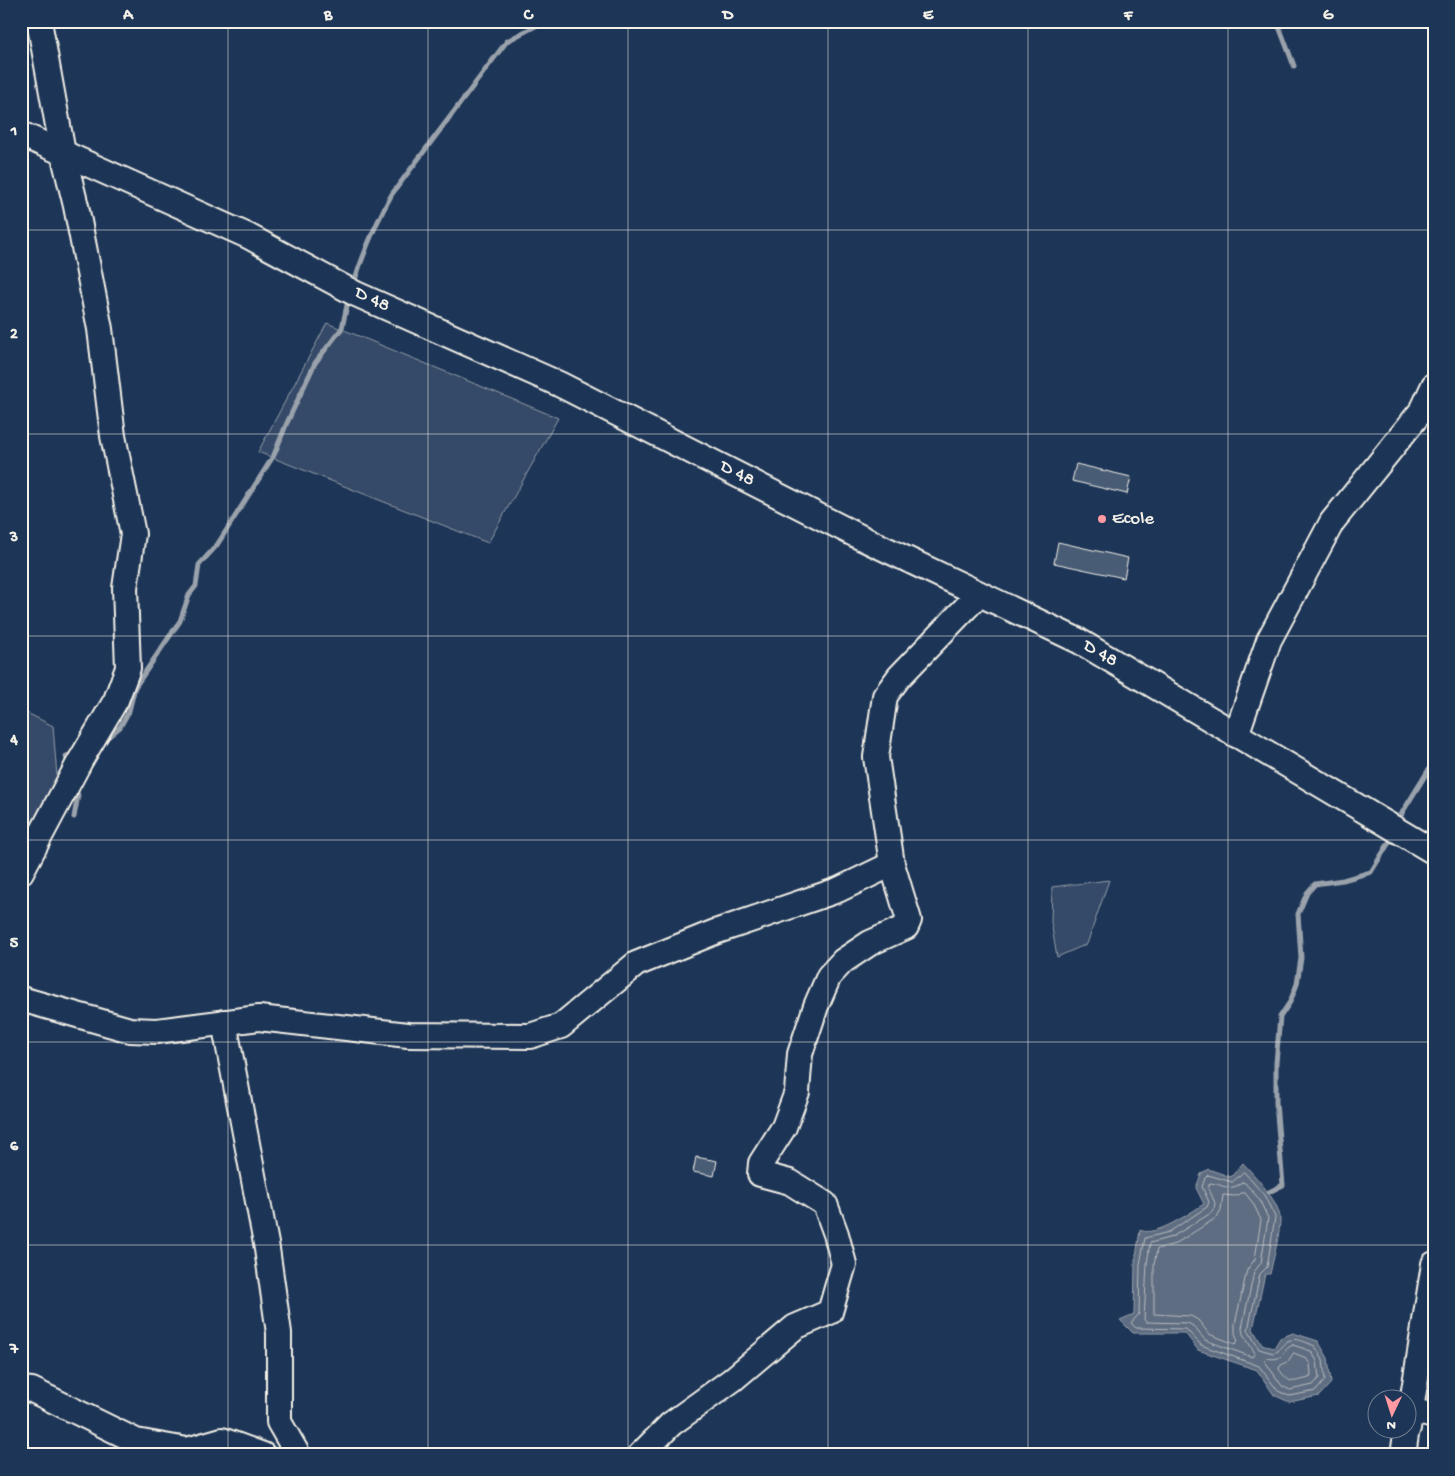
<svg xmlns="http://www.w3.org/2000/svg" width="1455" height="1476" viewBox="0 0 1455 1476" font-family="'Gochi Hand',sans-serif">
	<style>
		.green { fill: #354a67; stroke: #949ea8 }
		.water { fill: #5e6d82; stroke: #9aa2ab }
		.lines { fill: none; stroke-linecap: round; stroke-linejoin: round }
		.shore { stroke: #b8bcbf; stroke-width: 1 }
		.stream { stroke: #9aa2ab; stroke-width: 5 }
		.building { fill: #485b74; stroke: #f4f1e8 }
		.minor-casing { stroke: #f4f1e8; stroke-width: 28 }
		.minor { stroke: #1d3557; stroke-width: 24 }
		.grid { fill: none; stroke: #f4f1e8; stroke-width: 1; stroke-opacity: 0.55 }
		.poi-dot { fill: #ff9aa2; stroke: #1d3557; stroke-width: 2 }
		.labels { text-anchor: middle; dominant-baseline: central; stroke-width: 5; stroke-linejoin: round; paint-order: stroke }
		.street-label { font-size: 19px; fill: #f4f1e8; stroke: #1d3557 }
		.poi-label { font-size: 19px; fill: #f4f1e8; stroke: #1d3557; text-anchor: start }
		.neatline { fill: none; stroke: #f4f1e8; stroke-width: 2 }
		.grid-label { font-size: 16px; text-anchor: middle; font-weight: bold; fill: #f4f1e8 }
	</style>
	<rect width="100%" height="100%" fill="#1d3557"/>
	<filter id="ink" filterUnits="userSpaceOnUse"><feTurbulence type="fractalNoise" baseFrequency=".02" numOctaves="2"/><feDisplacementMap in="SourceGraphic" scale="10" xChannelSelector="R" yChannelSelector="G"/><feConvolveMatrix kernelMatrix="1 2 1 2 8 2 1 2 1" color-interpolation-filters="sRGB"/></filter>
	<g filter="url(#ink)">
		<!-- green -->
		<g class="green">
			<polygon points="327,323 558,418 488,543 258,452"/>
			<polygon points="21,710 53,726 59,802 21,872"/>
			<polygon points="1109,880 1087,944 1057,957 1051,922 1052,887"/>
		</g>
		<!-- water -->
		<path class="water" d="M1243,1163C1254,1175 1278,1200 1280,1217C1281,1230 1273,1260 1270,1274H1265L1253,1329L1262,1345L1274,1348L1280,1338L1293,1333L1318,1341L1328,1358L1331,1383L1319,1396L1289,1402L1274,1395L1257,1370L1198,1350L1185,1333H1133L1120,1320L1134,1314L1135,1264L1140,1230C1155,1238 1191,1212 1204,1204L1196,1188L1201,1174L1208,1169L1231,1177Z"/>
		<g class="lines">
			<!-- shore -->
			<g class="shore">
				<path d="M1244,1172L1264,1195L1275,1217L1267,1267L1260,1274L1248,1330L1259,1349L1273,1353L1278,1351C1289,1334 1298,1339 1315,1346L1323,1359L1325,1380L1316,1391L1289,1396L1278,1391L1259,1366L1201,1345L1186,1329L1136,1328L1131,1323L1139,1314L1140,1264L1145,1238L1169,1232L1207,1207L1209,1202L1202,1187L1205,1178L1208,1175L1232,1182Z"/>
				<path d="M1242,1182L1245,1183L1259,1199L1268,1218L1261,1263L1254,1272L1242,1328L1243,1334L1255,1353L1252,1357L1205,1340L1193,1326L1188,1323L1146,1322L1144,1320L1147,1264L1150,1243L1172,1237L1211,1213L1214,1209L1215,1203L1208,1187L1210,1183C1222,1184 1231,1193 1242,1182Z"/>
				<polygon points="1242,1193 1245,1193 1253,1203 1261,1220 1255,1259 1247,1270 1235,1324 1235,1333 1238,1341 1235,1344 1209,1334 1198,1320 1191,1316 1154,1314 1154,1265 1157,1249 1175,1244 1216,1218 1221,1210 1223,1195 1235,1196"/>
				<path d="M1293,1345L1311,1351L1317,1361L1319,1378L1313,1385L1290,1390L1282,1386L1264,1360L1266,1358C1286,1362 1280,1350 1293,1345Z"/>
				<path d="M1294,1353L1306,1358L1310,1364L1311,1375L1309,1378C1292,1382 1290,1385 1279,1369L1280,1366L1288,1361Z"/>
			</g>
			<!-- stream -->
			<g class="stream">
				<polyline points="1277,21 1294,66"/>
				<path d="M353,286C363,254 375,224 392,194L507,41L545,21"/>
				<polyline points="103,741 120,727 129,711 135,687 180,621 189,595 196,586 199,565 217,545 274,455 286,425 315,363 342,328 349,296"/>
				<polyline points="68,766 66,756 75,753"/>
				<polyline points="74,786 78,795 74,817"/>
				<polyline points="1399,824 1402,813 1434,761"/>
				<polyline points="1269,1192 1283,1185 1276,1103 1276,1063 1280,1017 1290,1002 1297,984 1301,958 1298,914 1307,893 1315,884 1343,880 1371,872 1393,836"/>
			</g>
		</g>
		<!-- building -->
		<g class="building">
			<polygon points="1076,464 1131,477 1127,494 1072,481"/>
			<polygon points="1058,542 1128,558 1124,578 1054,563"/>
			<polygon points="696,1157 717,1161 714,1176 693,1172"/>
		</g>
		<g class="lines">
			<defs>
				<g id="minor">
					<polyline points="21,134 248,236 356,294 559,384 860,537 1079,641 1434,852"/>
					<polyline points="1236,735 1269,640 1332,522 1423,409 1434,385"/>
					<polyline points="21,872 80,761 116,700 128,668 125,588 133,534 113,436 100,329 76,206 63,153 39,21"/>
					<polyline points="21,999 130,1030 157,1031 259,1018 408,1035 530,1036 561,1026 636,964 715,932 838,890 892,864"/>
					<polyline points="224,1022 267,1249 279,1333 279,1422 298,1455"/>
					<polyline points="21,1389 32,1390 136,1441 187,1450 222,1440 263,1455"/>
					<polyline points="1410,1410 1434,1416"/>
					<polyline points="1408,1428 1434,1264"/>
					<polyline points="640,1455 671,1424 732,1380 795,1327 830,1312 844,1264 836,1234 825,1204 790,1182 760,1174 761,1163 784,1127 797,1092 800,1054 816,1006 829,976 843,961 870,943 906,927 909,920 892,864 876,757 885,696 899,677 979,594"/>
					<polyline points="1403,1455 1407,1428"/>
				</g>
			</defs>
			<!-- minor casing -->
			<use href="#minor" class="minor-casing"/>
			<!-- minor -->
			<use href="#minor" class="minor"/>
		</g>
	</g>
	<!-- grid -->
	<path class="grid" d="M228,21V1455M428,21V1455M628,21V1455M828,21V1455M1028,21V1455M1228,21V1455M21,230H1434M21,434H1434M21,636H1434M21,840H1434M21,1042H1434M21,1245H1434"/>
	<!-- markers -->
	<circle class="poi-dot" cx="1102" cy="519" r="5"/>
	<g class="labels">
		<!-- street labels -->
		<g class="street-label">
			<text transform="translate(372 300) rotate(25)">D 48</text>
			<text transform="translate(737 474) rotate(27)">D 48</text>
			<text transform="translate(1100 654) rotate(30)">D 48</text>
		</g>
		<!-- poi labels -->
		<g class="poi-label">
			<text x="1112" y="519">Ecole</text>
		</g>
	</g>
	<!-- margin -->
	<rect width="1455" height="1476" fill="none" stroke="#1d3557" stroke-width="55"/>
	<!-- north arrow -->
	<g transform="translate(1392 1414) rotate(184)"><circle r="24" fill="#1d3557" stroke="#738091"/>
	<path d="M0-4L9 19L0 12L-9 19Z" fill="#ff9aa2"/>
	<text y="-8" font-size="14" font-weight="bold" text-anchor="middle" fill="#f4f1e8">N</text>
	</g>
	<rect x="28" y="28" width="1400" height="1420" class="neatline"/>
	<g class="grid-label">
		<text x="128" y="19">A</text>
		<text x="328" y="19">B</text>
		<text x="528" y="19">C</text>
		<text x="728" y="19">D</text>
		<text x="928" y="19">E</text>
		<text x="1128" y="19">F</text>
		<text x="1328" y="19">G</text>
		<text x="14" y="135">1</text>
		<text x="14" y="338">2</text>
		<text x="14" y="541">3</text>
		<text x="14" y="744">4</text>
		<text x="14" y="947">5</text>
		<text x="14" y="1150">6</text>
		<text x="14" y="1353">7</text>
	</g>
</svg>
